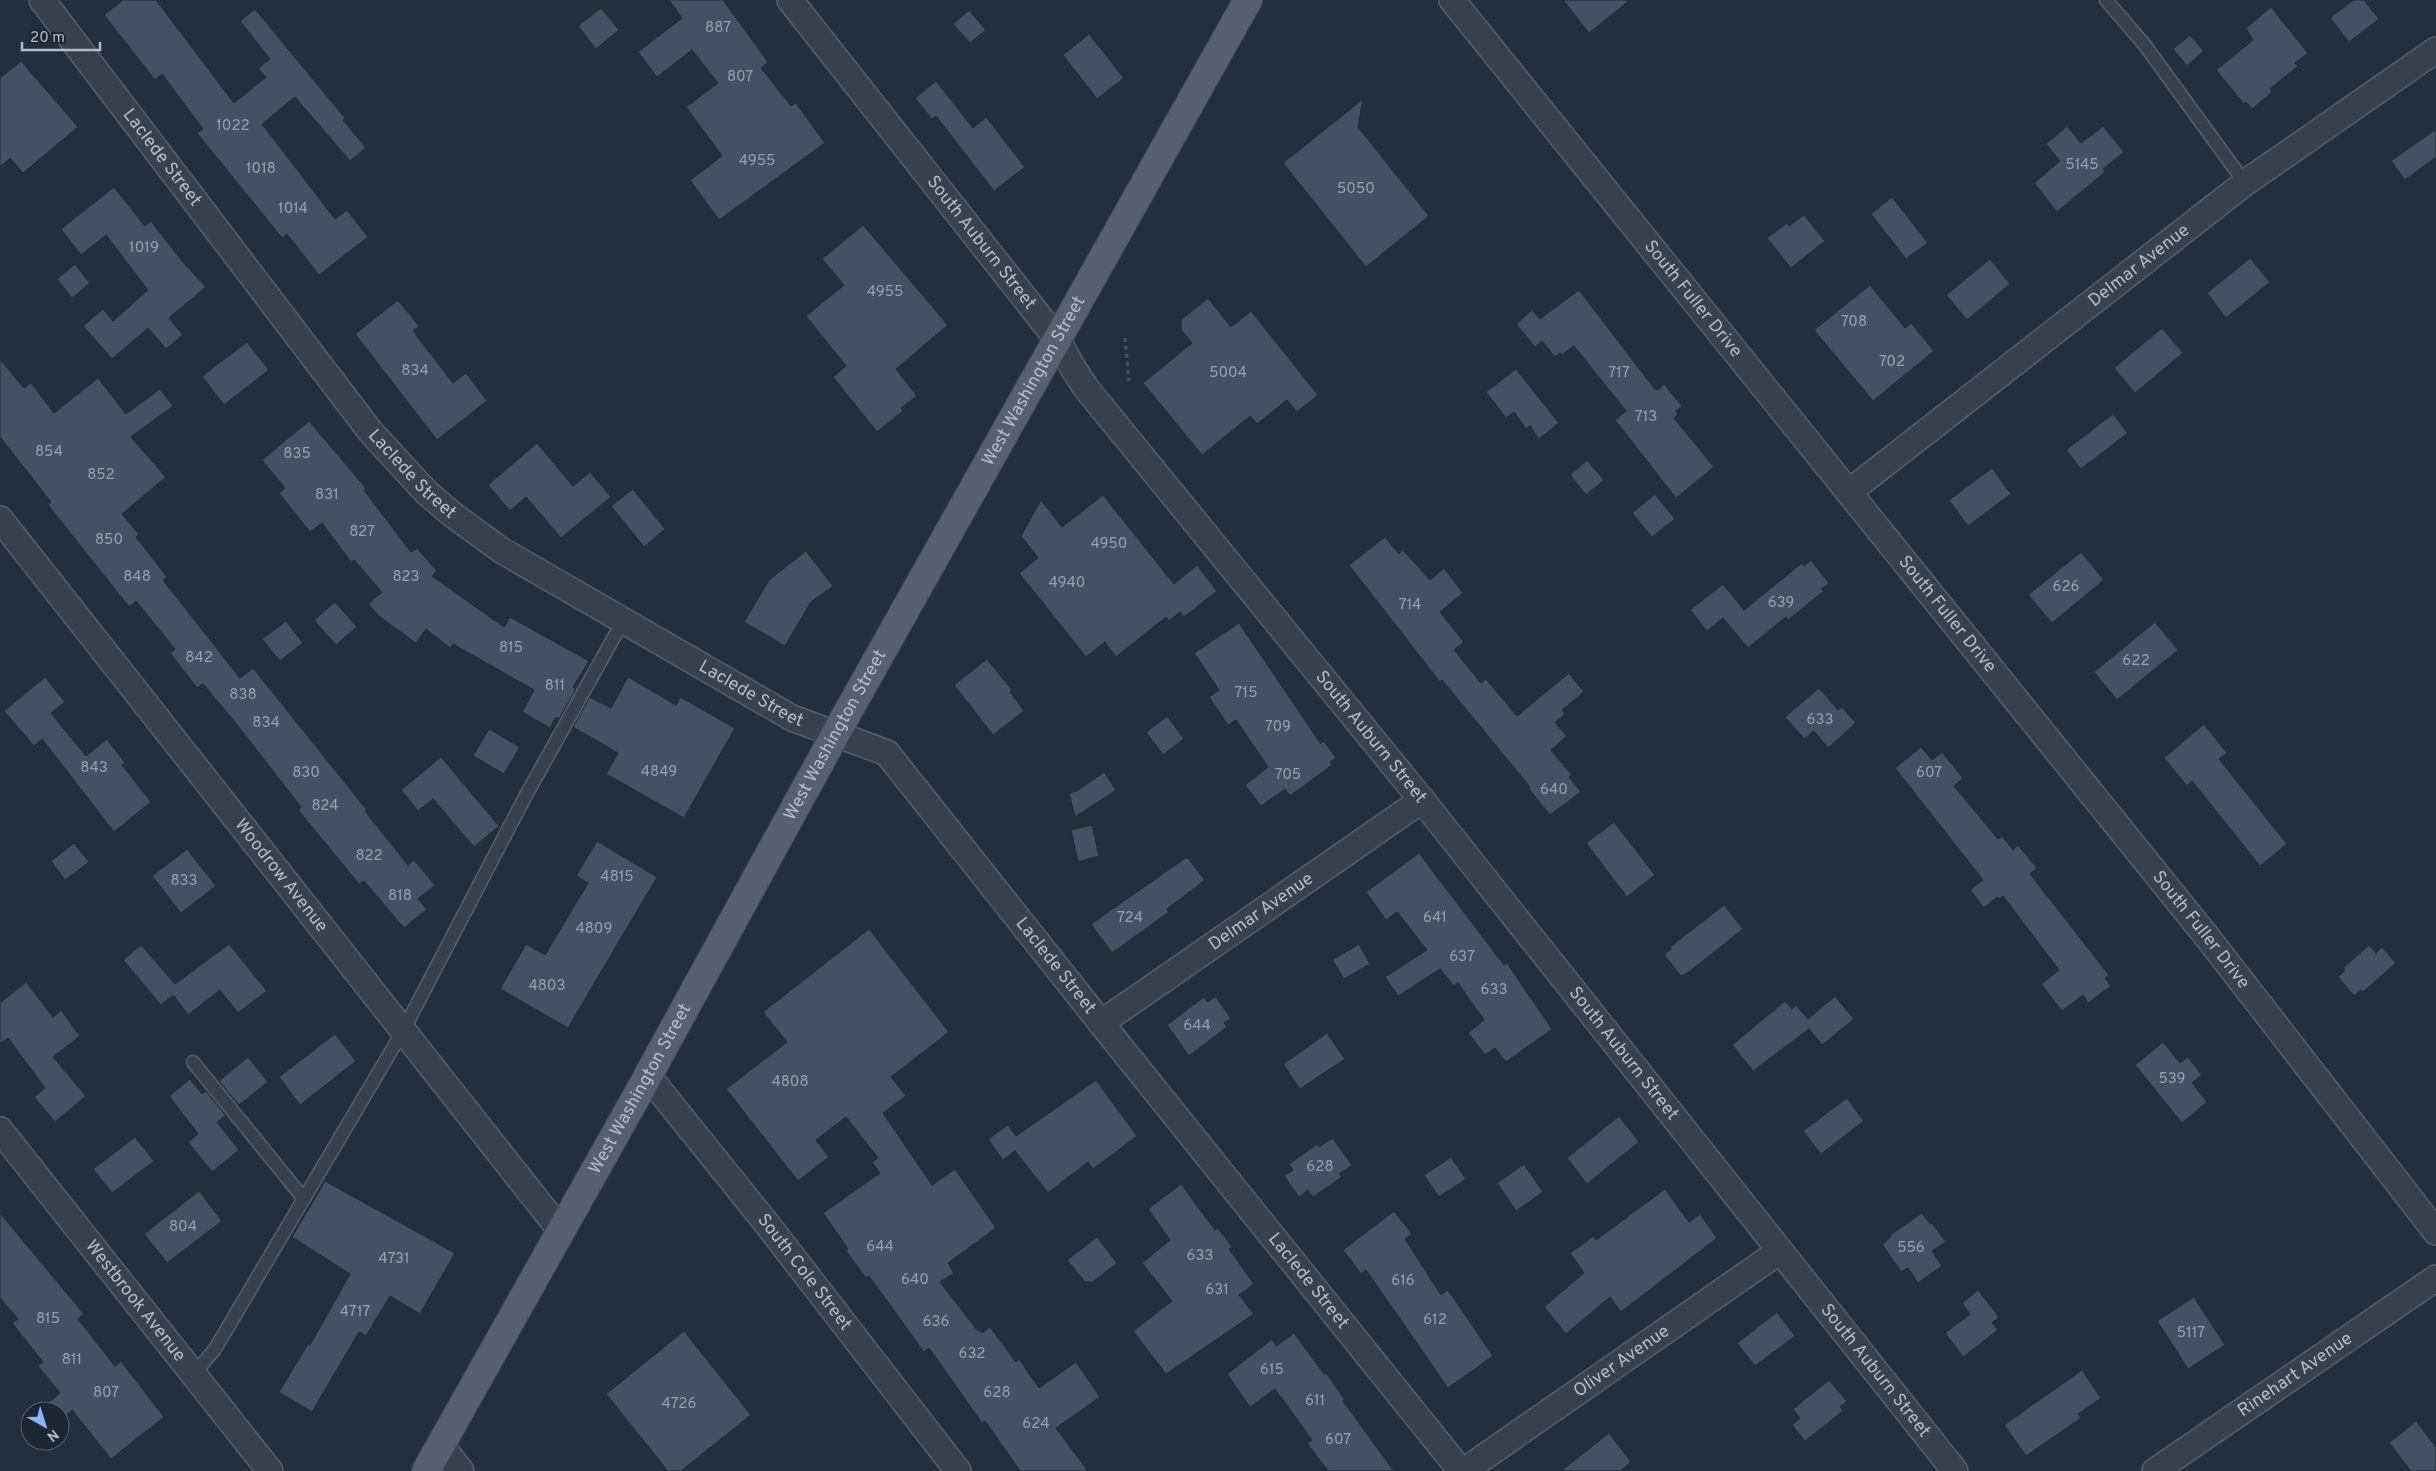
<svg xmlns="http://www.w3.org/2000/svg" width="2436" height="1471" viewBox="0 0 2436 1471" font-family="Overpass,sans-serif">
	<style>
		.building { fill: #455162; stroke: #1f2835 }
		.lines { fill: none; stroke-linecap: round; stroke-linejoin: round }
		.lane-casing { stroke: #565f6c; stroke-width: 15 }
		.street-casing { stroke: #565f6c; stroke-width: 28 }
		.primary-casing { stroke: #414a57; stroke-width: 30 }
		.path { stroke: #44595c; stroke-width: 3; stroke-dasharray: 4 4; stroke-linecap: butt }
		.lane { stroke: #38414e; stroke-width: 12 }
		.street { stroke: #38414e; stroke-width: 25 }
		.primary { stroke: #56606e; stroke-width: 28 }
		.labels { text-anchor: middle; dominant-baseline: central; stroke-width: 5; stroke-linejoin: round; paint-order: stroke }
		.number-label { font-size: 15px; fill: #98a1af }
		.street-label { font-size: 18px; fill: #b4bcc9; stroke: #1d2633 }
	</style>
	<rect width="100%" height="100%" fill="#242f3e"/>
	<!-- building -->
	<g class="building">
		<polygon points="123,0 156,0 234,103 266,77 258,68 270,59 240,21 255,9 345,118 343,120 366,148 350,161 295,97 262,124 335,219 347,210 368,237 319,275 287,234 282,238 197,133 203,129 162,74 155,80 104,15"/>
		<polygon points="669,0 723,0 768,62 761,68 791,106 796,103 825,143 719,220 690,180 722,156 686,107 718,83 692,50 657,77 638,52 682,18"/>
		<polygon points="1563,0 1630,0 1589,33"/>
		<polygon points="2353,0 2364,0 2379,19 2349,42 2330,18"/>
		<polygon points="2271,7 2308,53 2295,63 2298,66 2270,89 2272,92 2252,109 2246,102 2244,104 2216,70 2253,40 2246,28"/>
		<polygon points="601,8 619,30 596,49 578,26"/>
		<polygon points="969,10 986,30 970,43 953,24"/>
		<polygon points="1089,34 1124,78 1097,99 1063,55"/>
		<polygon points="2190,35 2204,51 2187,66 2173,49"/>
		<polygon points="21,61 78,127 23,173 10,158 0,167 0,78"/>
		<polygon points="936,81 973,128 986,117 1025,167 994,191 936,116 932,119 915,98"/>
		<polygon points="1363,99 1358,127 1429,216 1366,267 1283,163"/>
		<polygon points="2067,126 2081,143 2103,126 2124,152 2103,169 2105,172 2057,212 2034,183 2060,161 2046,144"/>
		<polygon points="2436,129 2436,157 2405,180 2391,161"/>
		<polygon points="114,187 145,226 151,221 182,261 206,287 169,318 183,335 166,349 148,328 112,359 83,326 103,309 113,321 148,290 106,235 81,255 61,229"/>
		<polygon points="1892,197 1928,243 1906,259 1871,214"/>
		<polygon points="1804,215 1825,241 1791,268 1767,238 1787,223 1789,226"/>
		<polygon points="863,225 948,325 896,369 917,396 901,408 903,411 877,432 833,377 846,366 806,316 844,285 822,259"/>
		<polygon points="2250,258 2270,282 2226,318 2207,293"/>
		<polygon points="1990,259 2010,284 1967,320 1946,295"/>
		<polygon points="75,264 90,283 72,298 57,279"/>
		<polygon points="1870,285 1905,328 1911,323 1934,351 1873,401 1814,330"/>
		<polygon points="1579,290 1654,388 1658,390 1664,384 1682,406 1676,411 1678,414 1674,418 1714,467 1676,498 1615,420 1626,411 1574,346 1562,355 1560,353 1555,357 1542,341 1535,347 1516,324 1532,310 1540,319"/>
		<polygon points="1208,298 1231,327 1251,311 1318,395 1297,412 1287,400 1257,424 1250,416 1202,455 1143,383 1192,343 1181,330 1181,320"/>
		<polygon points="398,300 419,326 413,331 453,383 466,373 487,401 437,440 355,334"/>
		<polygon points="2162,328 2183,353 2135,393 2114,368"/>
		<polygon points="247,342 269,370 224,405 202,376"/>
		<polygon points="0,359 24,388 31,383 54,413 98,378 126,414 160,389 173,406 131,437 166,477 122,514 139,534 136,537 167,577 163,580 240,678 253,668 367,810 365,811 408,865 414,860 435,885 418,899 427,909 404,928 364,881 359,884 298,810 301,807 234,721 203,684 197,688 170,653 175,649 136,601 129,607 48,505 51,502 0,437"/>
		<polygon points="1516,369 1559,423 1539,439 1530,426 1526,429 1514,412 1506,418 1486,392"/>
		<polygon points="2113,414 2128,433 2081,469 2066,450"/>
		<polygon points="309,421 366,488 364,490 411,552 417,548 437,571 432,576 504,627 510,617 589,661 573,687 576,689 559,719 556,717 550,728 522,712 534,690 453,644 450,648 426,629 416,643 380,617 368,604 382,592 354,560 351,562 322,523 310,532 279,493 285,488 262,460"/>
		<polygon points="537,443 573,486 590,472 611,497 561,538 526,497 510,511 488,485"/>
		<polygon points="1587,460 1604,480 1586,495 1570,475"/>
		<polygon points="1992,468 2011,494 1968,526 1949,500"/>
		<polygon points="633,489 665,529 644,547 611,506"/>
		<polygon points="1655,494 1675,519 1652,537 1632,513"/>
		<polygon points="1103,495 1174,584 1197,565 1217,591 1184,617 1180,612 1169,621 1166,617 1116,657 1105,642 1086,657 1019,573 1038,558 1021,536 1041,500 1062,527"/>
		<polygon points="1385,537 1399,554 1403,550 1430,580 1444,568 1463,593 1440,612 1464,642 1454,650 1481,683 1486,679 1517,716 1569,673 1584,692 1562,710 1565,714 1555,723 1567,736 1551,750 1572,775 1569,777 1581,792 1550,815 1528,788 1530,787 1442,680 1440,682 1349,565"/>
		<polygon points="806,551 833,586 811,602 785,646 744,622 769,580"/>
		<polygon points="2081,552 2104,580 2052,623 2028,595"/>
		<polygon points="1811,560 1829,583 1821,589 1824,591 1788,620 1786,617 1748,648 1723,618 1707,631 1690,610 1723,584 1744,610 1802,563 1804,566"/>
		<polygon points="335,602 357,627 336,645 314,620"/>
		<polygon points="286,621 303,643 280,661 262,639"/>
		<polygon points="2155,622 2178,650 2117,700 2094,672"/>
		<polygon points="1239,623 1321,744 1324,741 1336,758 1330,762 1332,765 1290,796 1285,789 1261,806 1245,785 1268,767 1236,720 1228,725 1209,697 1219,690 1194,653"/>
		<polygon points="987,659 1012,690 1010,692 1024,711 993,735 954,685"/>
		<polygon points="45,677 65,702 51,713 86,756 107,739 125,763 122,765 151,802 114,832 42,739 34,746 4,711"/>
		<polygon points="628,677 676,705 680,697 735,728 684,818 606,774 618,753 573,727 590,697 611,708"/>
		<polygon points="1819,688 1838,710 1842,707 1856,723 1828,748 1814,731 1804,739 1785,717"/>
		<polygon points="1167,716 1184,739 1163,755 1146,732"/>
		<polygon points="2204,724 2227,753 2219,759 2287,844 2260,866 2192,781 2187,786 2164,758"/>
		<polygon points="489,729 520,747 504,774 473,756"/>
		<polygon points="1921,747 1932,760 1942,752 1963,778 1954,786 1998,839 2002,836 2013,850 2018,845 2037,868 2030,874 2109,975 2105,978 2111,986 2088,1003 2083,995 2062,1011 2041,984 2059,970 2003,896 1999,899 1997,897 1984,908 1970,890 1983,880 1895,768"/>
		<polygon points="441,757 499,826 474,847 433,799 418,811 401,790"/>
		<polygon points="1104,772 1116,790 1075,817 1069,793 1077,791"/>
		<polygon points="1614,822 1655,875 1627,897 1586,843"/>
		<polygon points="1092,825 1099,856 1078,862 1071,830"/>
		<polygon points="597,841 657,877 568,1028 500,989 526,944 545,955 588,883 576,876"/>
		<polygon points="74,843 89,862 65,880 51,861"/>
		<polygon points="187,849 216,886 181,913 152,876"/>
		<polygon points="1419,853 1504,965 1507,963 1552,1029 1506,1062 1495,1048 1485,1055 1468,1033 1484,1020 1458,983 1454,986 1440,969 1398,996 1385,977 1427,950 1397,912 1386,920 1366,892"/>
		<polygon points="1187,857 1205,880 1167,909 1169,912 1112,953 1091,924"/>
		<polygon points="1724,905 1743,929 1689,972 1681,976 1664,955 1671,949 1670,947"/>
		<polygon points="869,929 949,1032 891,1077 906,1096 883,1113 932,1185 955,1169 996,1228 948,1263 954,1273 940,1282 978,1331 980,1330 982,1333 990,1327 1016,1362 1019,1359 1039,1388 1076,1362 1100,1397 1056,1428 1088,1471 1020,1471 985,1421 982,1423 929,1348 924,1352 869,1276 866,1278 846,1251 848,1249 823,1213 880,1173 872,1162 878,1158 846,1117 816,1140 829,1157 798,1181 726,1089 787,1042 763,1012"/>
		<polygon points="229,944 267,991 238,1013 220,990 188,1015 173,995 161,1005 123,960 141,945 175,984"/>
		<polygon points="1359,944 1370,964 1344,979 1332,960"/>
		<polygon points="2369,945 2376,953 2382,947 2396,963 2363,992 2361,990 2354,996 2338,977 2345,970 2343,968"/>
		<polygon points="26,982 53,1017 61,1010 80,1036 53,1057 86,1096 55,1122 34,1097 45,1088 8,1038 0,1044 0,1003"/>
		<polygon points="1215,996 1231,1018 1224,1023 1227,1027 1189,1056 1167,1025 1204,997 1208,1002"/>
		<polygon points="1835,996 1854,1019 1822,1045 1809,1029 1753,1071 1732,1045 1785,1001 1792,1009 1796,1005 1808,1019"/>
		<polygon points="1327,1033 1345,1059 1300,1089 1283,1064"/>
		<polygon points="335,1034 356,1061 300,1105 279,1077"/>
		<polygon points="2163,1042 2180,1063 2188,1057 2202,1075 2192,1083 2207,1102 2182,1123 2135,1065"/>
		<polygon points="248,1057 268,1082 239,1105 219,1081"/>
		<polygon points="190,1079 202,1094 206,1091 226,1116 217,1122 239,1150 212,1172 188,1142 198,1134 169,1096"/>
		<polygon points="1096,1080 1137,1136 1093,1169 1088,1162 1048,1193 1015,1151 1003,1160 988,1139 1008,1125 1016,1136"/>
		<polygon points="1847,1098 1864,1121 1821,1154 1803,1131"/>
		<polygon points="1619,1116 1639,1142 1587,1184 1567,1158"/>
		<polygon points="135,1137 154,1161 112,1193 93,1169"/>
		<polygon points="1333,1138 1352,1165 1339,1174 1342,1177 1313,1197 1308,1190 1299,1197 1284,1176 1293,1170 1289,1164 1317,1144 1319,1147"/>
		<polygon points="1451,1157 1466,1179 1439,1197 1424,1175"/>
		<polygon points="1524,1164 1543,1192 1516,1211 1497,1183"/>
		<polygon points="325,1181 455,1253 420,1314 390,1296 366,1336 359,1332 312,1412 279,1392 308,1344 310,1345 350,1274 292,1237"/>
		<polygon points="1181,1184 1215,1230 1218,1228 1232,1247 1229,1249 1254,1284 1239,1295 1254,1314 1166,1374 1133,1331 1172,1301 1142,1263 1170,1240 1148,1209"/>
		<polygon points="1665,1189 1689,1222 1700,1214 1717,1238 1621,1312 1610,1297 1566,1334 1544,1307 1584,1273 1570,1253 1594,1236 1596,1240"/>
		<polygon points="199,1191 222,1221 167,1263 144,1234"/>
		<polygon points="1394,1211 1412,1234 1405,1239 1441,1295 1448,1290 1493,1356 1448,1388 1366,1270 1361,1274 1343,1250"/>
		<polygon points="0,1213 84,1314 78,1319 115,1366 121,1361 164,1417 111,1459 72,1410 60,1421 60,1411 39,1411 60,1393 38,1366 43,1362 12,1323 18,1319 0,1298"/>
		<polygon points="1922,1213 1930,1224 1932,1223 1946,1242 1932,1251 1942,1266 1918,1283 1908,1268 1901,1272 1882,1244 1891,1237 1890,1235"/>
		<polygon points="1097,1237 1117,1263 1093,1282 1085,1282 1067,1260"/>
		<polygon points="1978,1290 1999,1317 1992,1323 1998,1330 1963,1357 1945,1333 1970,1314 1962,1303"/>
		<polygon points="2194,1297 2225,1345 2188,1369 2157,1321"/>
		<polygon points="1777,1312 1795,1336 1755,1366 1737,1343"/>
		<polygon points="684,1331 751,1415 681,1471 668,1471 606,1394"/>
		<polygon points="1294,1333 1324,1374 1326,1373 1345,1400 1343,1401 1394,1471 1328,1471 1307,1443 1312,1440 1275,1389 1250,1407 1227,1374 1272,1339 1276,1346"/>
		<polygon points="2082,1370 2101,1398 2078,1414 2081,1418 2026,1456 2004,1425"/>
		<polygon points="1829,1380 1847,1401 1840,1407 1843,1411 1805,1441 1792,1425 1800,1418 1793,1409"/>
		<polygon points="2416,1421 2436,1447 2436,1471 2411,1471 2389,1443"/>
		<polygon points="1609,1433 1631,1462 1620,1471 1561,1471"/>
	</g>
	<g class="lines">
		<defs>
			<g id="lane">
				<polyline points="2106,0 2144,44 2245,183"/>
				<polyline points="193,1062 304,1199"/>
				<polyline points="194,1374 215,1349 403,1031 525,797 623,621"/>
			</g>
			<g id="street">
				<path id="s1" d="M42,0L370,431L426,492L453,515L501,550L792,718L887,753L1101,1023L1461,1471"/>
				<path id="s2" d="M790,0L1057,339L1073,368L1086,388L1422,800L1955,1471"/>
				<path id="s3" d="M1452,0L2208,938L2436,1232"/>
				<path id="s4" d="M1849,492L2245,183L2436,50"/>
				<path id="s5" d="M0,519L561,1231"/>
				<path id="s6" d="M1101,1023L1422,800"/>
				<path id="s7" d="M648,1076L767,1224L958,1471"/>
				<path id="s8" d="M0,1130L270,1471"/>
				<polyline points="441,1445 461,1471"/>
				<path id="s9" d="M1464,1471L1780,1251"/>
				<path id="s10" d="M2155,1471L2436,1278"/>
			</g>
			<g id="primary">
				<path id="s11" d="M426,1471L639,1092L836,733L1248,0"/>
			</g>
		</defs>
		<!-- lane casing -->
		<use href="#lane" class="lane-casing"/>
		<!-- street casing -->
		<use href="#street" class="street-casing"/>
		<!-- primary casing -->
		<use href="#primary" class="primary-casing"/>
		<!-- path -->
		<polyline class="path" points="1125,338 1129,381"/>
		<!-- lane -->
		<use href="#lane" class="lane"/>
		<!-- street -->
		<use href="#street" class="street"/>
		<!-- primary -->
		<use href="#primary" class="primary"/>
	</g>
	<g class="labels">
		<!-- number labels -->
		<g class="number-label">
			<text x="718" y="28">887</text>
			<text x="740" y="77">807</text>
			<text x="233" y="126">1022</text>
			<text x="757" y="161">4955</text>
			<text x="2082" y="165">5145</text>
			<text x="261" y="169">1018</text>
			<text x="1356" y="189">5050</text>
			<text x="293" y="209">1014</text>
			<text x="144" y="248">1019</text>
			<text x="885" y="292">4955</text>
			<text x="1854" y="322">708</text>
			<text x="1892" y="362">702</text>
			<text x="415" y="371">834</text>
			<text x="1228" y="373">5004</text>
			<text x="1619" y="373">717</text>
			<text x="1646" y="417">713</text>
			<text x="49" y="452">854</text>
			<text x="297" y="454">835</text>
			<text x="101" y="475">852</text>
			<text x="327" y="495">831</text>
			<text x="362" y="532">827</text>
			<text x="109" y="540">850</text>
			<text x="1109" y="544">4950</text>
			<text x="137" y="577">848</text>
			<text x="406" y="577">823</text>
			<text x="1067" y="583">4940</text>
			<text x="2066" y="587">626</text>
			<text x="1781" y="603">639</text>
			<text x="1410" y="605">714</text>
			<text x="511" y="648">815</text>
			<text x="199" y="658">842</text>
			<text x="2136" y="661">622</text>
			<text x="555" y="686">811</text>
			<text x="1246" y="693">715</text>
			<text x="243" y="695">838</text>
			<text x="1820" y="720">633</text>
			<text x="266" y="723">834</text>
			<text x="1278" y="727">709</text>
			<text x="94" y="768">843</text>
			<text x="659" y="772">4849</text>
			<text x="306" y="773">830</text>
			<text x="1929" y="773">607</text>
			<text x="1288" y="775">705</text>
			<text x="1554" y="790">640</text>
			<text x="325" y="806">824</text>
			<text x="369" y="856">822</text>
			<text x="617" y="877">4815</text>
			<text x="184" y="881">833</text>
			<text x="400" y="896">818</text>
			<text x="1130" y="918">724</text>
			<text x="1435" y="918">641</text>
			<text x="594" y="929">4809</text>
			<text x="1462" y="957">637</text>
			<text x="547" y="986">4803</text>
			<text x="1494" y="990">633</text>
			<text x="1197" y="1026">644</text>
			<text x="2172" y="1079">539</text>
			<text x="790" y="1082">4808</text>
			<text x="1320" y="1167">628</text>
			<text x="183" y="1227">804</text>
			<text x="880" y="1247">644</text>
			<text x="1911" y="1248">556</text>
			<text x="1200" y="1256">633</text>
			<text x="394" y="1259">4731</text>
			<text x="915" y="1280">640</text>
			<text x="1403" y="1281">616</text>
			<text x="1217" y="1290">631</text>
			<text x="355" y="1312">4717</text>
			<text x="48" y="1319">815</text>
			<text x="1435" y="1320">612</text>
			<text x="936" y="1322">636</text>
			<text x="2191" y="1333">5117</text>
			<text x="972" y="1354">632</text>
			<text x="72" y="1360">811</text>
			<text x="1272" y="1370">615</text>
			<text x="106" y="1393">807</text>
			<text x="997" y="1393">628</text>
			<text x="1315" y="1401">611</text>
			<text x="679" y="1404">4726</text>
			<text x="1036" y="1424">624</text>
			<text x="1338" y="1440">607</text>
		</g>
		<!-- street labels -->
		<g class="street-label">
			<text stroke="none"><textPath href="#s1" startOffset="198">Laclede Street</textPath></text>
			<text stroke="none"><textPath href="#s2" startOffset="309">South Auburn Street</textPath></text>
			<text stroke="none"><textPath href="#s4" startOffset="368">Delmar Avenue</textPath></text>
			<text stroke="none"><textPath href="#s3" startOffset="384">South Fuller Drive</textPath></text>
			<text stroke="none"><textPath href="#s11" startOffset="1248">West Washington Street</textPath></text>
			<text stroke="none"><textPath href="#s1" startOffset="602">Laclede Street</textPath></text>
			<text stroke="none"><textPath href="#s3" startOffset="789">South Fuller Drive</textPath></text>
			<text stroke="none"><textPath href="#s1" startOffset="1008">Laclede Street</textPath></text>
			<text stroke="none"><textPath href="#s11" startOffset="842">West Washington Street</textPath></text>
			<text stroke="none"><textPath href="#s2" startOffset="939">South Auburn Street</textPath></text>
			<text stroke="none"><textPath href="#s5" startOffset="454">Woodrow Avenue</textPath></text>
			<text stroke="none"><textPath href="#s6" startOffset="195">Delmar Avenue</textPath></text>
			<text stroke="none"><textPath href="#s3" startOffset="1194">South Fuller Drive</textPath></text>
			<text stroke="none"><textPath href="#s1" startOffset="1428">Laclede Street</textPath></text>
			<text stroke="none"><textPath href="#s2" startOffset="1344">South Auburn Street</textPath></text>
			<text stroke="none"><textPath href="#s11" startOffset="438">West Washington Street</textPath></text>
			<text stroke="none"><textPath href="#s7" startOffset="251">South Cole Street</textPath></text>
			<text stroke="none"><textPath href="#s1" startOffset="1832">Laclede Street</textPath></text>
			<text stroke="none"><textPath href="#s8" startOffset="218">Westbrook Avenue</textPath></text>
			<text stroke="none"><textPath href="#s9" startOffset="192">Oliver Avenue</textPath></text>
			<text stroke="none"><textPath href="#s2" startOffset="1749">South Auburn Street</textPath></text>
			<text stroke="none"><textPath href="#s10" startOffset="170">Rinehart Avenue</textPath></text>
		</g>
	</g>
	<!-- north arrow -->
	<g transform="translate(45 1426) rotate(141)"><circle r="24" fill="#1d2633" stroke="#59626f"/>
	<path d="M0-4L9 19L0 12L-9 19Z" fill="#8ab4f8"/>
	<text y="-8" font-size="14" font-weight="bold" text-anchor="middle" fill="#b4bcc9">N</text>
	</g>
	<!-- scale -->
	<path d="M22 42v8h78v-8" fill="none" stroke="#b4bcc9" stroke-width="2.5"/>
	<text x="30" y="42" font-size="15" fill="#b4bcc9" stroke="#1d2633" stroke-width="4" paint-order="stroke">20 m</text>
</svg>
